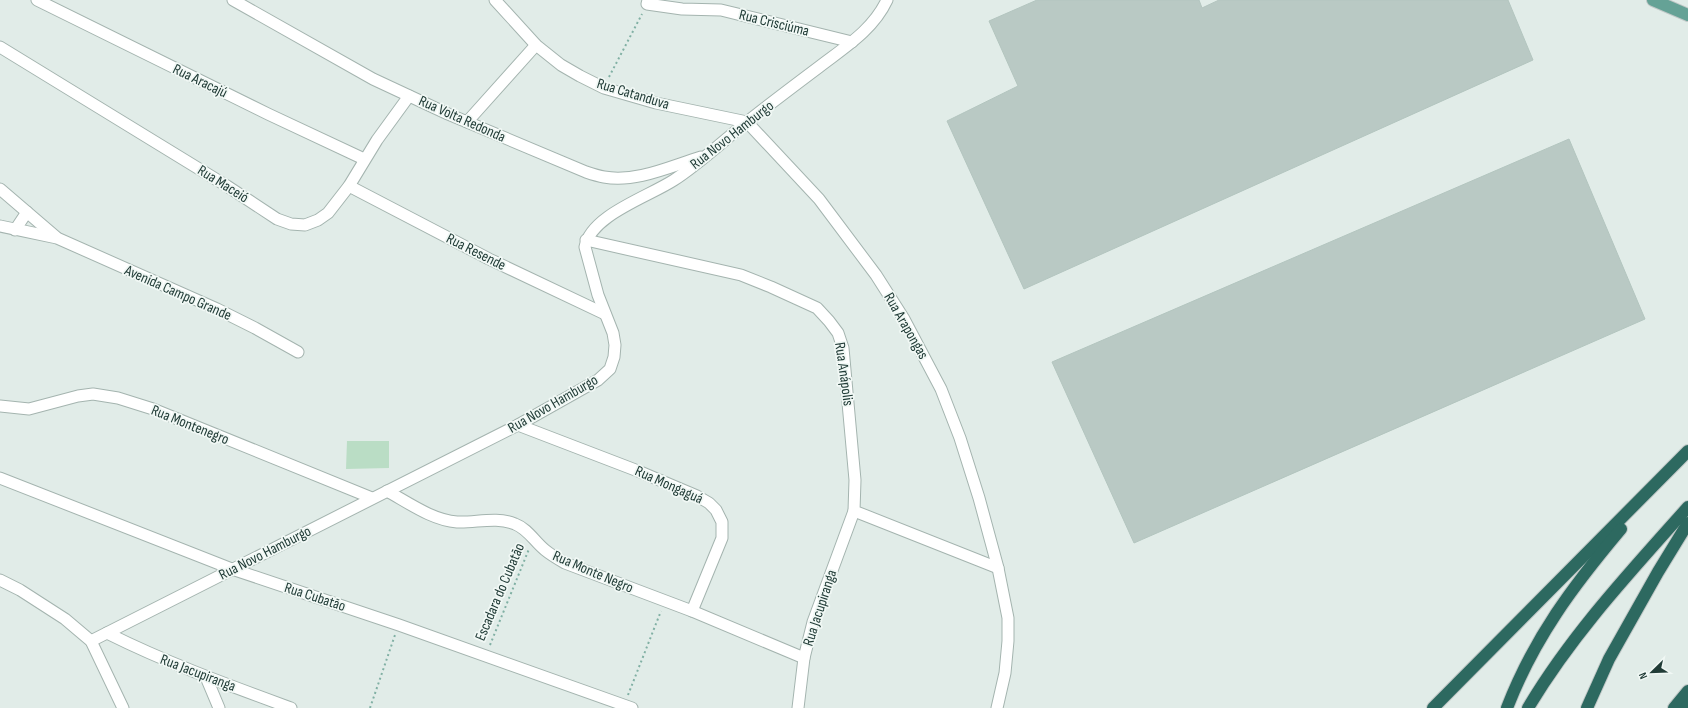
<svg xmlns="http://www.w3.org/2000/svg" width="1688" height="708" viewBox="0 0 1688 708" font-family="'Sofia Sans Condensed',sans-serif">
	<style>
		.green { fill: #baddc5 }
		.building { fill: #b9c9c4; stroke: #b3c5bf }
		.lines { fill: none; stroke-linecap: round; stroke-linejoin: round }
		.minor-casing { stroke: #a4b4af; stroke-width: 13 }
		.primary-casing { stroke: #c1c8c7; stroke-width: 14 }
		.motorway-casing { stroke: #c1c8c7; stroke-width: 14 }
		.path { stroke: #81b0a4; stroke-width: 2; stroke-dasharray: 2 3; stroke-linecap: butt }
		.minor { stroke: #fff; stroke-width: 11 }
		.primary { stroke: #65a296; stroke-width: 12 }
		.motorway { stroke: #2d6960; stroke-width: 12 }
		.labels { text-anchor: middle; dominant-baseline: central; stroke-width: 3.5; stroke-linejoin: round; paint-order: stroke }
		.street-label { font-size: 15px; fill: #213c37; stroke: #f1f8f5 }
	</style>
	<rect width="100%" height="100%" fill="#e1ece8"/>
	<!-- green -->
	<polygon class="green" points="347,441 389,441 389,468 346,469"/>
	<!-- building -->
	<g class="building">
		<polygon points="1037,0 1199,0 1202,8 1219,0 1508,0 1533,60 1024,289 947,121 1018,86 989,21"/>
		<polygon points="1569,139 1645,319 1134,543 1052,362"/>
	</g>
	<g class="lines">
		<defs>
			<g id="minor">
				<polyline points="37,0 268,114 364,159"/>
				<path d="M233,0L373,79L448,114L586,172C592,174 598,176 604,177C636,183 671,166 701,157"/>
				<polyline points="495,0 536,45 561,65 580,76 604,88 656,103 747,122 819,199 876,275 904,319 941,389 960,438 979,498 998,568 1008,618 1008,641 1005,673 997,708"/>
				<polyline points="648,0 647,4 682,9 721,10 852,42"/>
				<polyline points="0,47 227,186 277,219 291,224 305,225 318,220 328,213 349,186 377,140 409,96"/>
				<polyline points="467,122 536,45"/>
				<polyline points="349,186 489,259 605,314"/>
				<polyline points="0,189 56,237"/>
				<polyline points="0,226 57,238 217,309 255,328 298,352"/>
				<polyline points="15,230 27,212"/>
				<polyline points="586,240 741,275 771,287 817,308 829,321 838,333 843,348 855,480 854,511 998,568"/>
				<polyline points="0,406 29,409 78,396 93,394 118,398 153,409 372,498"/>
				<polyline points="518,425 638,471 697,496 709,503 716,510 722,522 722,538 692,611"/>
				<polyline points="0,478 232,569 399,625 632,708"/>
				<path d="M387,491C409,503 432,520 457,522C476,523 496,516 515,524C528,529 534,541 545,550C551,555 558,559 565,563L692,611L804,658"/>
				<polyline points="0,580 20,590 65,619 91,641 123,708"/>
				<path d="M107,633C167,663 228,685 291,708"/>
				<path d="M91,641L518,425L598,380L610,369L614,357L615,345L613,333L598,295L585,247C591,215 648,197 674,180C700,163 723,141 747,122C771,103 795,85 819,67C845,47 873,30 887,0"/>
				<polyline points="206,677 219,708"/>
				<polyline points="798,708 804,658 813,622 854,511"/>
			</g>
			<polyline id="primary" points="1653,0 1688,15"/>
			<g id="motorway">
				<polyline points="1433,708 1688,451"/>
				<path d="M1507,708C1534,638 1573,586 1621,529"/>
				<path d="M1528,708C1572,634 1631,571 1688,507"/>
				<polyline points="1587,708 1609,659 1658,572 1688,523"/>
				<polyline points="1674,708 1688,691"/>
				<polyline points="1686,708 1688,706"/>
			</g>
		</defs>
		<!-- minor casing -->
		<use href="#minor" class="minor-casing"/>
		<!-- primary casing -->
		<use href="#primary" class="primary-casing"/>
		<!-- motorway casing -->
		<use href="#motorway" class="motorway-casing"/>
		<!-- path -->
		<g class="path">
			<polyline points="609,77 642,14"/>
			<polyline points="490,645 529,549"/>
			<polyline points="628,695 661,611"/>
			<polyline points="370,708 395,635"/>
		</g>
		<!-- minor -->
		<use href="#minor" class="minor"/>
		<!-- primary -->
		<use href="#primary" class="primary"/>
		<!-- motorway -->
		<use href="#motorway" class="motorway"/>
	</g>
	<g class="labels">
		<!-- street labels -->
		<g class="street-label">
			<text transform="translate(774 23) rotate(14)">Rua Crisciúma</text>
			<text transform="translate(200 81) rotate(26)">Rua Aracajú</text>
			<text transform="translate(633 94) rotate(17)">Rua Catanduva</text>
			<text transform="translate(462 119) rotate(24)">Rua Volta Redonda</text>
			<text transform="translate(732 135) rotate(-38)">Rua Novo Hamburgo</text>
			<text transform="translate(223 184) rotate(32)">Rua Maceió</text>
			<text transform="translate(476 252) rotate(27)">Rua Resende</text>
			<text transform="translate(178 293) rotate(24)">Avenida Campo Grande</text>
			<text transform="translate(906 326) rotate(60)">Rua Arapongas</text>
			<text transform="translate(844 374) rotate(82)">Rua Anápolis</text>
			<text transform="translate(553 404) rotate(-30)">Rua Novo Hamburgo</text>
			<text transform="translate(190 425) rotate(22)">Rua Montenegro</text>
			<text transform="translate(669 485) rotate(24)">Rua Mongaguá</text>
			<text transform="translate(265 553) rotate(-27)">Rua Novo Hamburgo</text>
			<text transform="translate(593 572) rotate(23)">Rua Monte Negro</text>
			<text transform="translate(500 592) rotate(-67)">Escadara do Cubatão</text>
			<text transform="translate(315 597) rotate(18)">Rua Cubatão</text>
			<text transform="translate(820 608) rotate(-72)">Rua Jacupiranga</text>
			<text transform="translate(198 673) rotate(21)">Rua Jacupiranga</text>
		</g>
	</g>
	<!-- north arrow -->
	<g transform="translate(1652 672) rotate(247)" stroke="#f1f8f5" stroke-width="3" paint-order="stroke">
	<path d="M0-3L7 15L0 10L-7 15Z" fill="#213c37"/>
	<text y="-6" font-size="11" font-weight="bold" text-anchor="middle" fill="#213c37">N</text>
	</g>
</svg>
